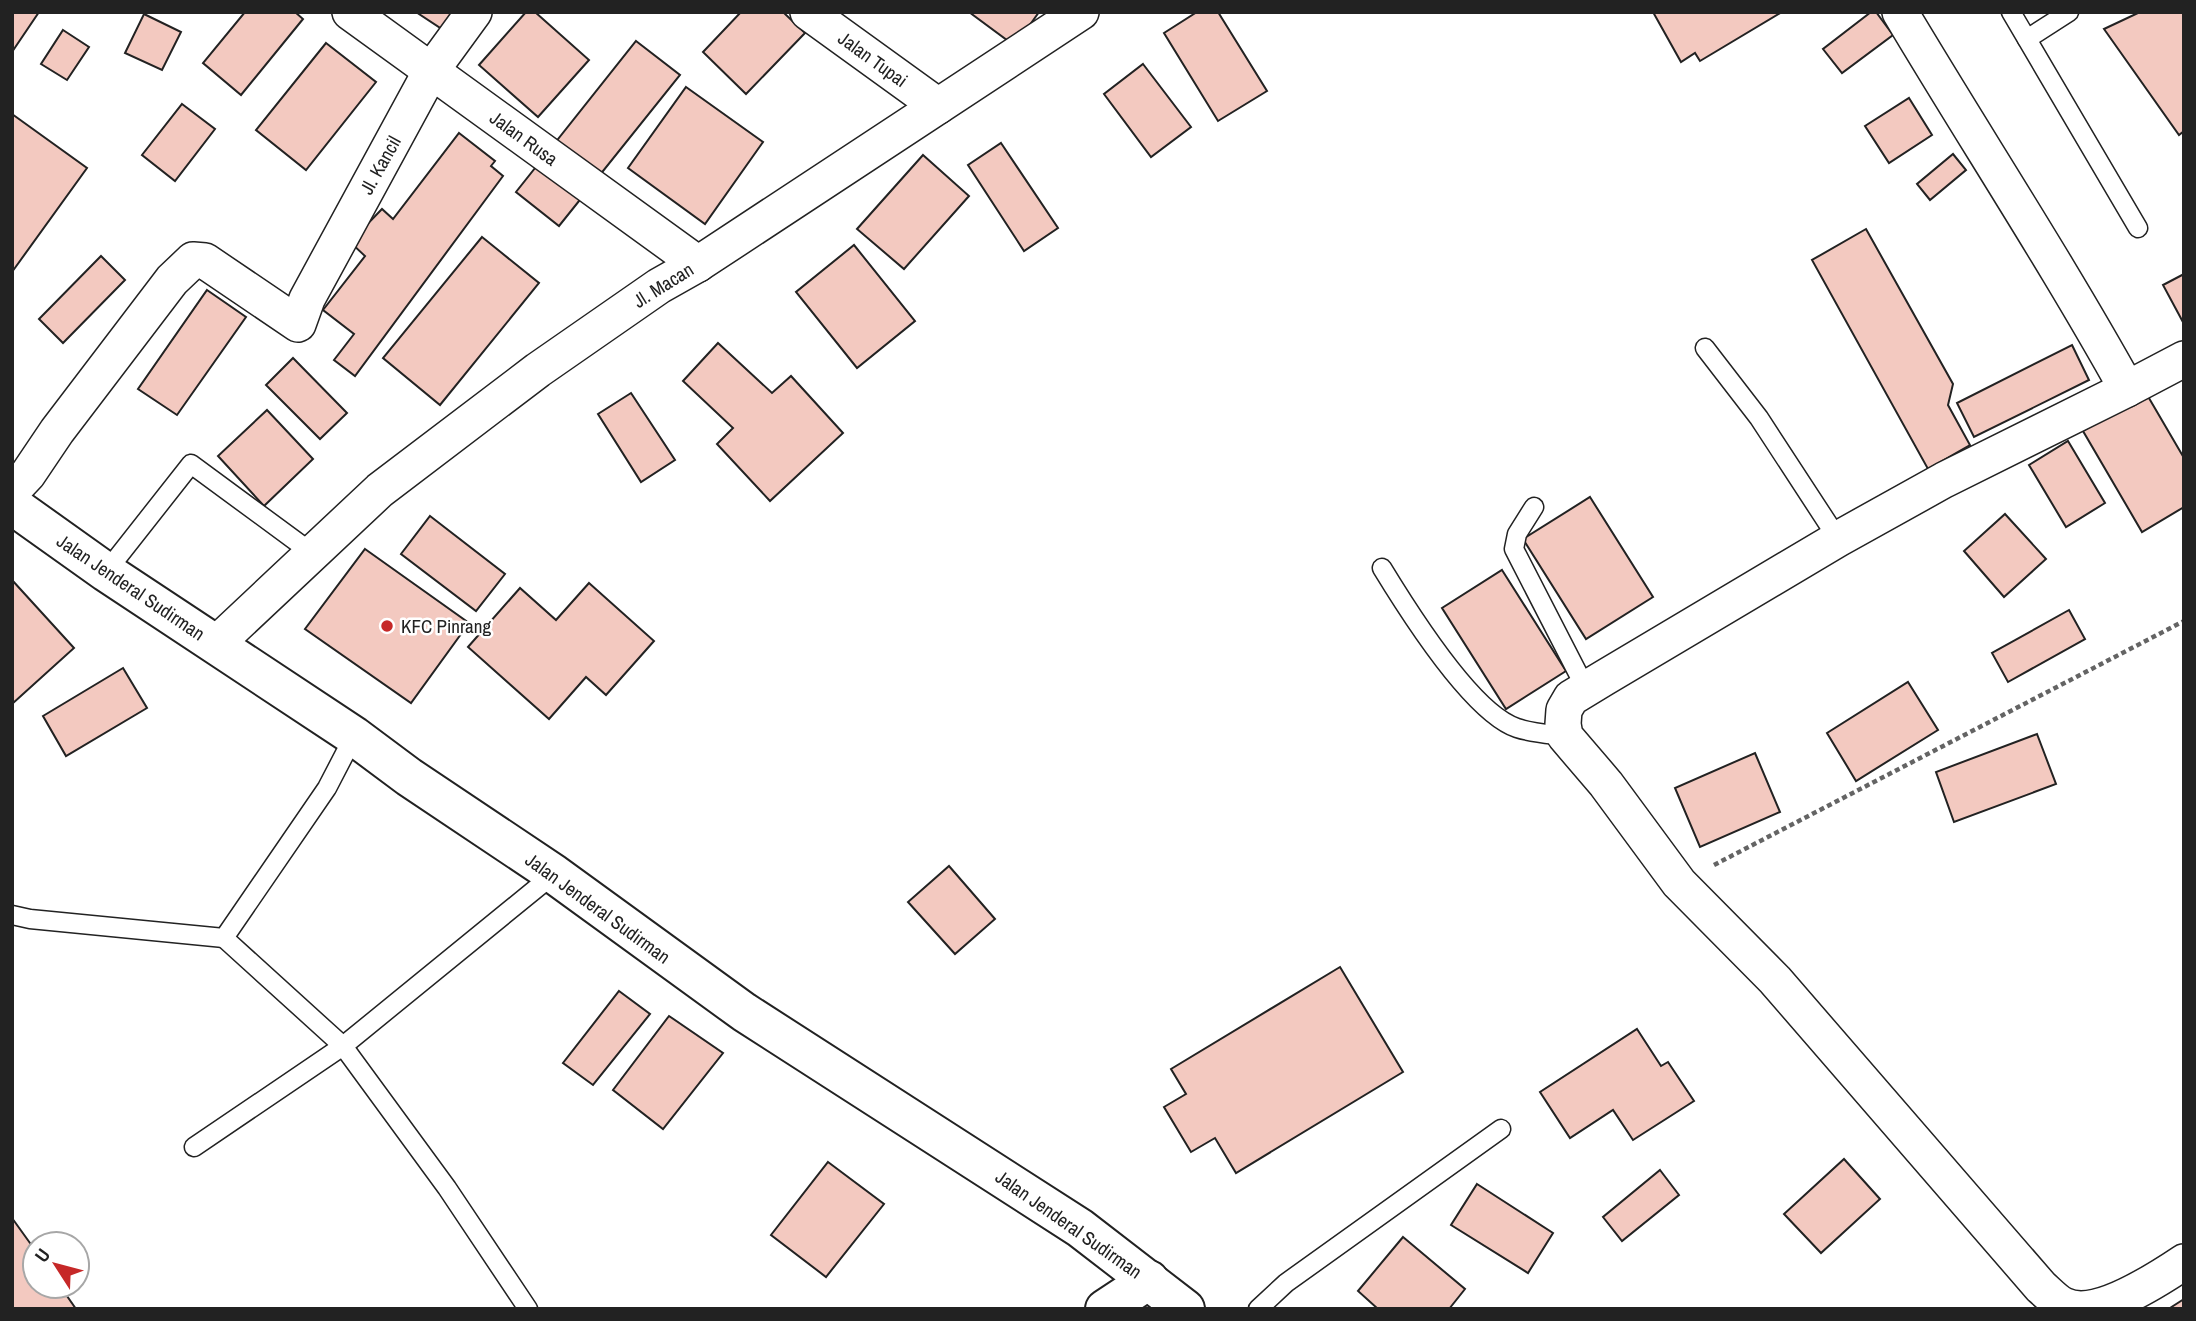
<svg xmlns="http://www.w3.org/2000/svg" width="2196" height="1321" viewBox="0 0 2196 1321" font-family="'Archivo Narrow',sans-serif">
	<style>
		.building { fill: #f3c9c0; stroke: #222; stroke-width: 2 }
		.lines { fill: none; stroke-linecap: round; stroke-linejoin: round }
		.lane-casing { stroke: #222; stroke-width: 21 }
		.street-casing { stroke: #222; stroke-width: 38 }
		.secondary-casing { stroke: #222; stroke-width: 42 }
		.highway-casing { stroke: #222; stroke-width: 42 }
		.path { stroke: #646464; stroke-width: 4.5; stroke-dasharray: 5 3.5; stroke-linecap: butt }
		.lane { stroke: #fff; stroke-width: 18 }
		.street { stroke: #fff; stroke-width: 35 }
		.secondary { stroke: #fff; stroke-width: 38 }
		.highway { stroke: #fff; stroke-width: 38 }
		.poi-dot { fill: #c62828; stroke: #fff; stroke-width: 2.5 }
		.labels { text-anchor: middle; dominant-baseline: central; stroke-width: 5; stroke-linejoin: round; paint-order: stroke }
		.street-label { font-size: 19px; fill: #222; stroke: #fff }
		.poi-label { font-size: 19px; fill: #222; stroke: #fff; text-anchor: start }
	</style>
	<rect width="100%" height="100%" fill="#fff"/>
	<!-- building -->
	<g class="building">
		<polygon points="12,12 39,12 12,52"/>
		<polygon points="245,12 295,12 303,19 241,95 203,63"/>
		<polygon points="416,12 466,12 451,35"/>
		<polygon points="526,12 535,12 589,60 538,117 479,65"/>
		<polygon points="741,12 783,12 805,33 746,94 703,52"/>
		<polygon points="969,12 1039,12 1015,46"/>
		<polygon points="1197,12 1218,12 1267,91 1218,121 1164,33"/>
		<polygon points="1653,12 1782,12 1700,61 1695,53 1681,62"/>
		<polygon points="1871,12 1876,12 1893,35 1842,73 1823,49"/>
		<polygon points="2140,12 2184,12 2184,131 2179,135 2104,29"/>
		<polygon points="144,14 181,32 162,70 125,53"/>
		<polygon points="63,30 89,47 67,80 41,64"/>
		<polygon points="636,41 680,75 559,226 516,192"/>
		<polygon points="326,43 376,82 306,170 256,130"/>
		<polygon points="1143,64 1191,127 1151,157 1104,94"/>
		<polygon points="686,87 763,142 705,224 628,168"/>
		<polygon points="1909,98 1932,135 1889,163 1865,126"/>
		<polygon points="182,104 215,129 175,181 142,155"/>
		<polygon points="12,114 87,168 12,272"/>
		<polygon points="459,133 495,161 491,166 503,176 355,376 334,360 354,334 323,310 365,256 350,242 382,209 393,219"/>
		<polygon points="1001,143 1058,228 1024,251 968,165"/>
		<polygon points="1953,154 1966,170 1930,200 1917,184"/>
		<polygon points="923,155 969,196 904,269 857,229"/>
		<polygon points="1866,229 1953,384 1948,405 1970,445 1928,469 1812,260"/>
		<polygon points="482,237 539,283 440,405 383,358"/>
		<polygon points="854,245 915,321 857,368 796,292"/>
		<polygon points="101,256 125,280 63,343 39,319"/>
		<polygon points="2184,274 2184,324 2163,285"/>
		<polygon points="207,290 246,317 177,415 138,389"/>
		<polygon points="718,343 772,393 791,376 843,433 770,501 717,444 733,428 683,381"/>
		<polygon points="2072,345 2089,380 1974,437 1957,403"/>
		<polygon points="293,358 347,413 320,439 266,385"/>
		<polygon points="631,393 675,460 641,482 598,414"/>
		<polygon points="2146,393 2184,458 2184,507 2142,532 2083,431"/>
		<polygon points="267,410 313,459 264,506 218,456"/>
		<polygon points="2068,441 2105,503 2066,527 2029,465"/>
		<polygon points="1590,497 1653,597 1586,639 1523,539"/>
		<polygon points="2005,514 2046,559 2004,597 1964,551"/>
		<polygon points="430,516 505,574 476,611 401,554"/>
		<polygon points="365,549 469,623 411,703 305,629"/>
		<polygon points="1502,570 1566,671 1506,709 1442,608"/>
		<polygon points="12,580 74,648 12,704"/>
		<polygon points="589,583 654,641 606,695 586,677 549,719 468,647 520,588 556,620"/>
		<polygon points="2069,610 2085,639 2008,682 1992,653"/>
		<polygon points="123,668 147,708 66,756 43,716"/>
		<polygon points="1908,682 1938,730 1856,781 1827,733"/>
		<polygon points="2037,734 2056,784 1954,822 1936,772"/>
		<polygon points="1755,753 1780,812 1700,847 1675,788"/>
		<polygon points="949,866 995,919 955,954 908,902"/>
		<polygon points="1340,967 1403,1072 1236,1173 1215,1138 1191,1152 1164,1107 1186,1094 1171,1069"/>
		<polygon points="619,991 650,1014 593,1085 563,1063"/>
		<polygon points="669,1016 723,1053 663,1129 613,1090"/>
		<polygon points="1637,1029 1661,1066 1668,1062 1694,1101 1633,1140 1613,1110 1570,1138 1540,1092"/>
		<polygon points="1844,1159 1880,1199 1821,1253 1784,1214"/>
		<polygon points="828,1162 884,1204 826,1277 771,1235"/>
		<polygon points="1660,1170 1679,1195 1622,1241 1603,1217"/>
		<polygon points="1477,1184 1553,1233 1528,1273 1451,1225"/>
		<polygon points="12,1218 35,1250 35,1286 60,1286 76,1309 12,1309"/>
		<polygon points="1403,1237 1465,1289 1449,1309 1378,1309 1358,1291"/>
		<polygon points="2184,1299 2184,1309 2170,1309 2170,1308"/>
	</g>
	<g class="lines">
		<defs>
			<g id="lane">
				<polyline points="2011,12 2138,228"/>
				<polyline points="2027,39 2069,12"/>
				<polyline points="1705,348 1759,418 1838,539"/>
				<polyline points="1534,507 1517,534 1514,549 1586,689"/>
				<path d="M1382,568C1407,609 1472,713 1517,728C1532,733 1550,734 1565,736"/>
				<polyline points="106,572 191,464 312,553"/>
				<polyline points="12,915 30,919 224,938 327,788 354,736"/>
				<polyline points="224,938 343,1046 447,1188 528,1309"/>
				<polyline points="194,1147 343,1046 554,874"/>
				<polyline points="1258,1309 1286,1283 1501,1129"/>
			</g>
			<g id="street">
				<polyline points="350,12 698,264"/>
				<polyline points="808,12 938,106"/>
				<path d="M1900,12C1975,138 2056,261 2127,389L2184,359"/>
				<path d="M2127,389L1944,480L1838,539L1604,678L1571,698L1564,710L1563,724L1565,736L1606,784L1679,883L1775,980L2041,1287C2048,1293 2055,1301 2063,1305C2095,1321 2157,1280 2184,1262"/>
				<polyline points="12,491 28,474 57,431 172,280 193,260 205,261 298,324 307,299 431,71 474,12"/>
				<polyline points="215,645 380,490 538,370 659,286 698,264 1081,12"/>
			</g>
			<polyline id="secondary" points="1105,1309 1149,1280"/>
			<polyline id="highway" points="12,505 106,572 354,736 409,777 554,874 744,1012 1080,1228 1185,1309"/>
		</defs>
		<!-- lane casing -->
		<use href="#lane" class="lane-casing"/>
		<!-- street casing -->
		<use href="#street" class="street-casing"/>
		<!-- secondary casing -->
		<use href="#secondary" class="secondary-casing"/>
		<!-- highway casing -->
		<use href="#highway" class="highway-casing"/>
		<!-- path -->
		<polyline class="path" points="1714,865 2184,621"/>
		<!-- lane -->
		<use href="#lane" class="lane"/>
		<!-- street -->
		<use href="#street" class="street"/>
		<!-- secondary -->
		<use href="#secondary" class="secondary"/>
		<!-- highway -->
		<use href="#highway" class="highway"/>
	</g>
	<!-- markers -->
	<circle class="poi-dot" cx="387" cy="626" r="7"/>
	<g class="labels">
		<!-- street labels -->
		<g class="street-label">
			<text transform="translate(873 59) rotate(36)">Jalan Tupai</text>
			<text transform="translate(524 138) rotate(36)">Jalan Rusa</text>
			<text transform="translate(380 165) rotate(-61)">Jl. Kancil</text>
			<text transform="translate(663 285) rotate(-32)">Jl. Macan</text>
			<text transform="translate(131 587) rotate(34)">Jalan Jenderal Sudirman</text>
			<text transform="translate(598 908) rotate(36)">Jalan Jenderal Sudirman</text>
			<text transform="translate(1069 1224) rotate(35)">Jalan Jenderal Sudirman</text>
		</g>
		<!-- poi labels -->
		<g class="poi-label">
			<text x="401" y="626">KFC Pinrang</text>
		</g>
	</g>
	<!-- border -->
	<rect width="2196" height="1321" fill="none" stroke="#222222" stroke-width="28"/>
	<!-- north arrow -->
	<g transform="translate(56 1265) rotate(306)"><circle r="33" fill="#ffffff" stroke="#a7a7a7" stroke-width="2"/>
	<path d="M0-5L12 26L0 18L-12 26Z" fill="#c62828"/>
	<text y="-10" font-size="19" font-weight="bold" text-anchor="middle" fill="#222222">U</text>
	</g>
</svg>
